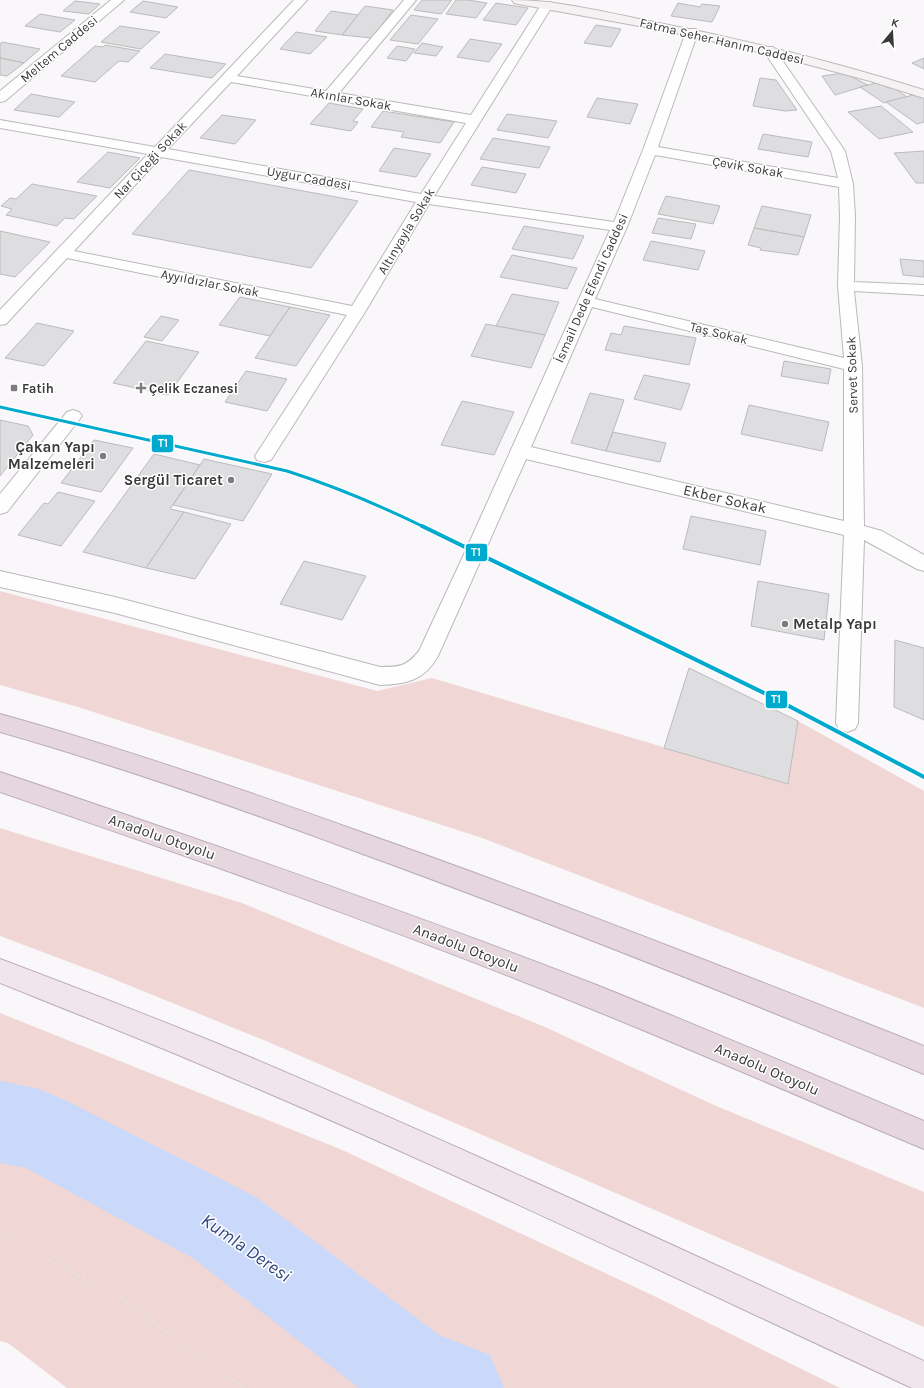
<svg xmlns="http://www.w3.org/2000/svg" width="924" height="1388" viewBox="0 0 924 1388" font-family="Karla,sans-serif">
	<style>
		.green { fill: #f0d7d6 }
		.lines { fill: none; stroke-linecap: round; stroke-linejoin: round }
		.river { fill: #cad8fa; fill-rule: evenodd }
		.building { fill: #dedddf; stroke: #bcbbbc }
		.street-casing { stroke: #bbb9bb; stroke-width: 2 }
		.secondary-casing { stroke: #bbb9bb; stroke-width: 2 }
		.primary-casing { stroke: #bcacb4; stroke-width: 2 }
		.highway-casing { stroke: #bcacb4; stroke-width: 2 }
		.path { stroke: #e4e3e4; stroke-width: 3; stroke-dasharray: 1.5 4; stroke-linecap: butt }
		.street { fill: #fefefe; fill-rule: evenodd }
		.secondary { fill: #f6f2f4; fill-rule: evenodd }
		.primary { fill: #efe5ea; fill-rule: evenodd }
		.highway { fill: #e5d7dd; fill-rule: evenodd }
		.tram-1-far1-casing { stroke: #fff; stroke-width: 5.5 }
		.tram-1-casing { stroke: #fff; stroke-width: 7 }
		.tram-1-far1 { stroke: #00a9ce; stroke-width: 3 }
		.tram-1 { stroke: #00a9ce; stroke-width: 4 }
		.poi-dot { fill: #7e7c7e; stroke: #fff; stroke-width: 1.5 }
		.labels { text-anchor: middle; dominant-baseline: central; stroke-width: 3; stroke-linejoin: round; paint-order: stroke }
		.far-street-label { font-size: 13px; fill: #3b3a3b; stroke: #fff }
		.far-poi-label { font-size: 13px; font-weight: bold; fill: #3b3a3b; stroke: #fff; text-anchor: start }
		.poi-label { font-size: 15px; font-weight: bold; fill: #3b3a3b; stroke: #fff; text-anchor: end }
		.street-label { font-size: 15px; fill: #3b3a3b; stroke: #fff }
		.near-water-label { font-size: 19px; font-style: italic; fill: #334a83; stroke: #fff }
		.line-badge { stroke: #fff; stroke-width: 1.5 }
		.badge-label { font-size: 11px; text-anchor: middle; font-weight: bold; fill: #fff }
	</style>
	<rect width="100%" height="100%" fill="#f9f7f9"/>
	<!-- green -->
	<g class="green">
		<polygon points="0,591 377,691 432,678 787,784 798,721 924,791 924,1008 482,838 78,707 0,685"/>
		<polygon points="0,828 242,903 545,1027 714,1105 924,1192 924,1327 266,1041 101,974 0,936"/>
		<polygon points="0,1013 340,1149 652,1295 840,1388 67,1388 8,1343 0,1341"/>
	</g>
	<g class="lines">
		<!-- river -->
		<polygon class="river" points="0,1081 36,1088 65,1100 256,1197 439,1335 490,1355 504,1388 359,1388 194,1259 26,1168 0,1163"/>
	</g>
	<!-- building -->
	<g class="building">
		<polygon points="422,0 452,0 441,14 414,10"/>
		<polygon points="456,0 468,0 487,3 476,18 446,14"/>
		<polygon points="75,1 100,4 89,14 63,11"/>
		<polygon points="143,1 178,7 166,18 130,12"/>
		<polygon points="496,3 528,8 516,25 483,20"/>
		<polygon points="678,3 700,7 702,4 720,6 712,22 671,16"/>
		<polygon points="365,6 393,10 372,38 342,35"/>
		<polygon points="331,11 358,15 342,35 315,31"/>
		<polygon points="40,14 75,20 60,32 25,26"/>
		<polygon points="411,15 438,19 418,44 390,40"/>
		<polygon points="596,25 621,29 611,47 584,43"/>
		<polygon points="120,26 160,32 141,49 101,42"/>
		<polygon points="296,32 327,37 310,54 280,49"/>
		<polygon points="470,39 502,44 489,62 457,57"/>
		<polygon points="2,42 40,49 24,63 0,58 0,44"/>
		<polygon points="422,43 443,47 436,56 414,53"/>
		<polygon points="105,45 140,51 128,62 119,61 95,82 61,76 95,46 103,47"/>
		<polygon points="397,46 415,49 406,61 387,58"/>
		<polygon points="165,54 226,64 212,78 150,68"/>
		<polygon points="0,58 24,63 7,76 0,75"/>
		<polygon points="924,58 924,69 912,63"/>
		<polygon points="844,73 868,85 835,95 822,76"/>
		<polygon points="760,78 776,80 797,110 785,111 753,106"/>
		<polygon points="880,82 888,88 893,87 907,97 884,103 860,87"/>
		<polygon points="31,94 75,102 59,117 14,110"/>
		<polygon points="917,94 924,98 924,122 917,124 886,102"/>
		<polygon points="597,98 638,104 630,124 587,117"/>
		<polygon points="329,103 363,109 353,121 358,122 351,131 310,124"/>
		<polygon points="881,106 913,132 879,139 848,112"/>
		<polygon points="383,111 454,122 440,143 401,137 404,132 371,127"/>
		<polygon points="507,114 557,121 548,138 497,130"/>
		<polygon points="222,115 256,120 235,144 200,138"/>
		<polygon points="763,134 812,142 808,157 758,149"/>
		<polygon points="493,138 550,147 539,168 480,159"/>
		<polygon points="394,148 431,154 416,177 379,171"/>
		<polygon points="924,151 924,183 916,183 894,153"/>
		<polygon points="108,152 140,158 110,188 77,182"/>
		<polygon points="482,167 526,174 516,193 471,185"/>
		<polygon points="189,170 358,201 311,268 132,234"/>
		<polygon points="32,184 97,196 74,219 65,218 57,226 6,215 12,209 1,206 10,198 16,199"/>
		<polygon points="666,196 720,206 713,224 658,214"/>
		<polygon points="762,206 811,215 804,237 754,228"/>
		<polygon points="658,218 696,224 691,239 652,233"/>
		<polygon points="524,226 584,236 573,259 512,249"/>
		<polygon points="754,228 804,237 798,255 760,250 761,248 748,245"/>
		<polygon points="0,231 50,242 15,277 0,274"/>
		<polygon points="651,241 705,251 698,270 643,260"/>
		<polygon points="512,255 577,268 567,289 500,277"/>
		<polygon points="900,259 924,261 924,277 903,275"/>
		<polygon points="512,294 559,302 545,335 496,326"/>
		<polygon points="240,297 290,307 270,336 219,325"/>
		<polygon points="290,307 330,315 296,366 255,358"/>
		<polygon points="161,316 179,320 162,341 144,337"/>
		<polygon points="37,323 74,331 44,366 5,358"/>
		<polygon points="486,324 545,335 531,368 471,356"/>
		<polygon points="624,326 696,338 689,365 605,350 611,333 621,335"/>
		<polygon points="146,341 199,352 168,395 113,383"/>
		<polygon points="784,361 831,369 828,384 781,376"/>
		<polygon points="246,371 287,379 267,411 225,402"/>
		<polygon points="644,375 690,384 681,410 634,399"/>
		<polygon points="590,393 624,400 606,451 571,443"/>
		<polygon points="462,401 514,412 494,455 441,445"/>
		<polygon points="749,405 829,422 822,451 741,434"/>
		<polygon points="0,420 28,426 33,435 0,476"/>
		<polygon points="613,432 666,443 660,462 606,451"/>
		<polygon points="94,440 133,448 101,492 61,483"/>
		<polygon points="154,454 200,465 170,509 184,512 146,568 83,552"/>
		<polygon points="204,459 272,474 243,521 173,505"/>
		<polygon points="58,492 95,501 61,546 18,535 44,503 48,504"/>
		<polygon points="184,512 231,524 195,579 146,568"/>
		<polygon points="691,516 766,531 760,565 683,549"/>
		<polygon points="304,561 366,576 342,620 280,604"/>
		<polygon points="758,581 829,594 824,640 751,626"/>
		<polygon points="895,640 924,648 924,720 894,707"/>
		<polygon points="689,668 798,721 788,784 664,748"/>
	</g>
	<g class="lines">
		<defs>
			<g id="street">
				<polygon points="111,0 124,0 5,101 0,102 0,91"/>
				<path d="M294,0H307L237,76L326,91L404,0H416L339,93L471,115L543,2H551L553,5L434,196L614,222L643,150L686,32L688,29H696L698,32L658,147L838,178L831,151L763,50L765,47H773L845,151L853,184L855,216L854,282L924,285V295L854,291L862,366L864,526L882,531L924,555V571L917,569L864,540L858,723L855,729L847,732L839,729L836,723L844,535L526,459L438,656C424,681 406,684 380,685L115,613L0,587V571L115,597L380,667C399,667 406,667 419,651L465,552L610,230L429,204L365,312L271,460L264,462L257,460L255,456L347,315L67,258L6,324L0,325V310L148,154L0,128V120L155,147ZM231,82L466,123L421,194L168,149ZM655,155L839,187L840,216L838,286L844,358L595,299L627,227ZM161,157L416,202L352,306L74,251ZM592,307L844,369V521L531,447Z"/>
				<polygon points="73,410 79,412 82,416 79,420 7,512 0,514 0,494 67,412"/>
			</g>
			<path id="secondary" d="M512,0C556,0 600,11 644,20C739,38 832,61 924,90V98L870,81L772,55L672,32L518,4L514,3Z"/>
			<path id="primary" d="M0,959C82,990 164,1021 245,1055C474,1152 698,1257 924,1361V1388H912C683,1282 456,1172 223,1074C149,1042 75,1013 0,983Z"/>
			<g id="highway">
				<path d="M0,714C122,748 242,789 361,832C551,899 737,972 924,1046V1074C734,996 545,920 352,850C236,807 119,766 0,732Z"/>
				<path d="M0,772C199,839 398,908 594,984C704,1028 814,1075 924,1121V1149C811,1102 698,1052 584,1006C392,928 196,859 0,792Z"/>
			</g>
		</defs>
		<!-- street casing -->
		<use href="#street" class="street-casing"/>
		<!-- secondary casing -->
		<use href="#secondary" class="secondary-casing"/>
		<!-- primary casing -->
		<use href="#primary" class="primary-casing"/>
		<!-- highway casing -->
		<use href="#highway" class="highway-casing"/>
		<!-- path -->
		<polyline class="path" points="0,1235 115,1294 244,1388"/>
		<!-- street -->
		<use href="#street" class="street"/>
		<!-- secondary -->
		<use href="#secondary" class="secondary"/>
		<!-- primary -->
		<use href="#primary" class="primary"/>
		<!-- highway -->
		<use href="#highway" class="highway"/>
		<defs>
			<path id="tram-1-far1" d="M0,407L287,471C334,486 379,505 424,527"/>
			<polyline id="tram-1" points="422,526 766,694 924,777"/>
		</defs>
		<!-- tram-1-far1 casing -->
		<use href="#tram-1-far1" class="tram-1-far1-casing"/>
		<!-- tram-1 casing -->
		<use href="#tram-1" class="tram-1-casing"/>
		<!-- tram-1-far1 -->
		<use href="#tram-1-far1" class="tram-1-far1"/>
		<!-- tram-1 -->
		<use href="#tram-1" class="tram-1"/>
	</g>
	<!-- markers -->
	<g class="poi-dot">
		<rect x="10" y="384" width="8" height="8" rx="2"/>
		<path d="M139 382h4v4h4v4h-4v4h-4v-4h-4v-4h4z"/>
		<circle cx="103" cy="456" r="4"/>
		<circle cx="231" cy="480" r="4"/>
		<circle cx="785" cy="624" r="4"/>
	</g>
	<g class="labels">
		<!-- far-street labels -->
		<g class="far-street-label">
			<text transform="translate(722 41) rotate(13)">Fatma Seher Hanım Caddesi</text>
			<text transform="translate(59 49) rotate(-40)">Meltem Caddesi</text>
			<text transform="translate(351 99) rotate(10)">Akınlar Sokak</text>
			<text transform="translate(150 160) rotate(-47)">Nar Çiçeği Sokak</text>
			<text transform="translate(748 167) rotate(10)">Çevik Sokak</text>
			<text transform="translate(309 178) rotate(10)">Uygur Caddesi</text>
			<text transform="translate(406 231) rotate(-59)">Altınyayla Sokak</text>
			<text transform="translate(210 283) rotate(11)">Ayyıldızlar Sokak</text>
			<text transform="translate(591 288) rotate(-66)">İsmail Dede Efendi Caddesi</text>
			<text transform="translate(719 333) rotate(14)">Taş Sokak</text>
			<text transform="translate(852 375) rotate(-92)">Servet Sokak</text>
		</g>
		<!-- far-poi labels -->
		<g class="far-poi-label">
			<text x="22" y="388">Fatih</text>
			<text x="149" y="388">Çelik Eczanesi</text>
		</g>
		<!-- poi labels -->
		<g class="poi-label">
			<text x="95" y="447">Çakan Yapı<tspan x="95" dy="17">Malzemeleri</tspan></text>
			<text x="223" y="480">Sergül Ticaret</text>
			<text x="793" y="624" text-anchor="start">Metalp Yapı</text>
		</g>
		<!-- street labels -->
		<g class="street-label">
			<text transform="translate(725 499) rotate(13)">Ekber Sokak</text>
			<text transform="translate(162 837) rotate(19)">Anadolu Otoyolu</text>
			<text transform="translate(466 948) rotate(21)">Anadolu Otoyolu</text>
			<text transform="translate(767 1069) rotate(23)">Anadolu Otoyolu</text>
		</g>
		<!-- near-water labels -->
		<g class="near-water-label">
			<text transform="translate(246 1248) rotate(35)">Kumla Deresi</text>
		</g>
	</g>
	<g class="line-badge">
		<rect x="151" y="434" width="23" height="19" rx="4" fill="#00a9ce"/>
		<rect x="465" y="543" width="23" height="19" rx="4" fill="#00a9ce"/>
		<rect x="765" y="690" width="23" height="19" rx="4" fill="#00a9ce"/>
	</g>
	<g class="badge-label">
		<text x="163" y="447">T1</text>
		<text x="476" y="556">T1</text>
		<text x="776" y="703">T1</text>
	</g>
	<!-- north arrow -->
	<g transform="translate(892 32) rotate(18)" stroke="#ffffff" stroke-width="3" paint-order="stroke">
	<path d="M0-3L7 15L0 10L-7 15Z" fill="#3b3a3b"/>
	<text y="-6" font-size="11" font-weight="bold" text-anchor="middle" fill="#3b3a3b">K</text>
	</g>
</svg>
